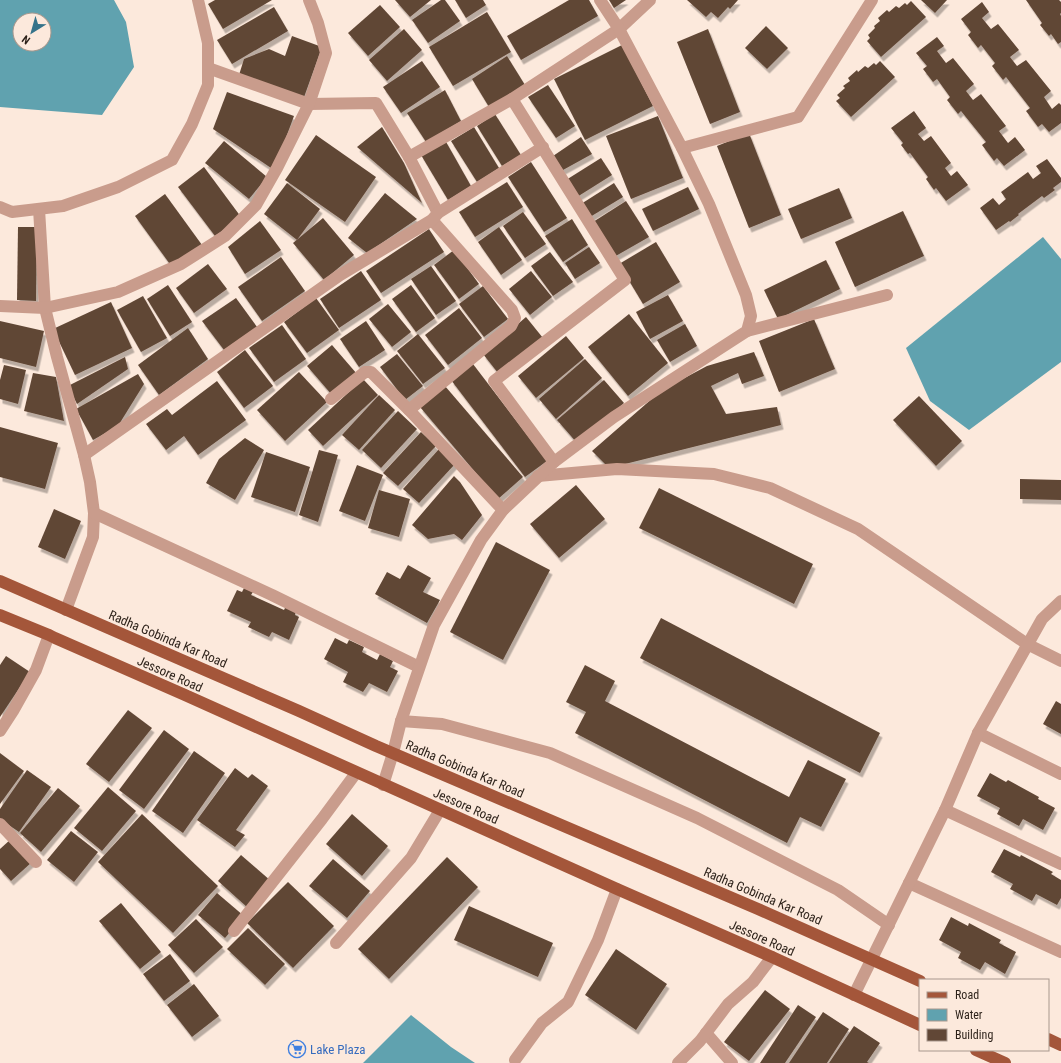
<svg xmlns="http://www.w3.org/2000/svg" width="1061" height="1063" viewBox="0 0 1061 1063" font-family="'Roboto Condensed',sans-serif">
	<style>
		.water { fill: #60a2af; fill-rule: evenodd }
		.building { fill: #614736; filter: url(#shadow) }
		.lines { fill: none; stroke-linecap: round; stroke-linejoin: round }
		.minor { stroke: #c99c8c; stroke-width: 12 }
		.major { stroke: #a4563a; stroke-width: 12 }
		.labels { text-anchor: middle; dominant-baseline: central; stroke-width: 4; stroke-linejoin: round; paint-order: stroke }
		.street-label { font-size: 13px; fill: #2a1f17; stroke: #fce9dc }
		.shop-label { font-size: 13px; fill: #366cbe; stroke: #fce9dc; text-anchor: start }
	</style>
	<defs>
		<filter id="shadow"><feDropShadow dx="2.5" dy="4.5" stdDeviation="0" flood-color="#0004"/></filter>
	</defs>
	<rect width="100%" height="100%" fill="#fce9dc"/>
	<!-- water -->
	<g class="water">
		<path d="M0,0H114L126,22L134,67L102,115L0,107ZM20,20H44V44H20Z"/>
		<polygon points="1043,237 1061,259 1061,362 969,430 930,401 906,348"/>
		<polygon points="411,1015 451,1047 475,1063 363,1063"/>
	</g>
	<!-- building -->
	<g class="building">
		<polygon points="215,0 272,0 223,29 208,4"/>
		<polygon points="395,0 431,0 410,17"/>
		<polygon points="441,0 445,0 460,21 428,43 412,20"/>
		<polygon points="455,0 483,0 486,5 466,18"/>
		<polygon points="569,0 589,0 598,16 521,60 507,36"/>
		<polygon points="609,0 626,0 614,8"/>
		<polygon points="687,0 738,0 730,9 728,7 718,18 711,12 706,17"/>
		<polygon points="921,0 947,0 935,13"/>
		<polygon points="1026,0 1059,0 1061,2 1061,13 1060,14 1061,16 1061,42 1058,44 1051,34 1049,36 1040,25 1042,23"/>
		<polygon points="911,1 926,17 881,57 867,41 870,38 868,35 875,28 874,26 880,21 878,18 887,10 889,12 896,6 899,8 905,3 907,5"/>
		<polygon points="982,2 989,12 982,18 991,29 998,24 1019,50 1010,57 1017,66 1026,60 1051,91 1044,97 1052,109 1059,103 1061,105 1061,123 1049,132 1042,124 1038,127 1026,111 1030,108 1006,77 1003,80 992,66 995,63 981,45 978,48 968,35 971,32 961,19"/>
		<polygon points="380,5 400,27 368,56 348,33"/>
		<polygon points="274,7 288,31 232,64 217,40"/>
		<polygon points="487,12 511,52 453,86 429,47"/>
		<polygon points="766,26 788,48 767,69 745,48"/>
		<polygon points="404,29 422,50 387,81 369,60"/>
		<polygon points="708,29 740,112 710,124 677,42"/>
		<polygon points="292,36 322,47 303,100 239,75 244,59 269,49 285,56"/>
		<polygon points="937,37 944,46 937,51 946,63 953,58 974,84 966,91 973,100 981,94 1006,126 999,131 1008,143 1015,137 1025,150 1004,166 997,158 994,161 982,145 986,142 961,111 958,114 947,100 950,97 937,79 933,82 923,69 927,66 916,53"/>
		<polygon points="622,45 653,106 585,140 554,79"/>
		<polygon points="507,56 525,85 489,107 472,79"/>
		<polygon points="422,61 440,87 401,113 383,87"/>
		<polygon points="880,61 895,77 851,117 836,101 840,98 837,95 845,88 843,86 850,81 848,78 857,70 858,72 865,66 868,68 874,63 876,65"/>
		<polygon points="548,85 575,126 556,138 528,97"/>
		<polygon points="445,90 461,121 426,142 407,113"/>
		<polygon points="227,92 294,116 274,170 213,129"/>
		<polygon points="914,111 926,128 918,134 924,141 931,136 951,163 945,168 951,176 957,171 968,185 946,201 936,188 934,190 926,179 928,177 910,153 908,154 901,145 903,143 891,128"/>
		<polygon points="495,114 521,155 502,166 477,126"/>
		<polygon points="658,116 683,178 631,199 606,136"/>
		<polygon points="382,127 404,163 422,203 357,147"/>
		<polygon points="474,127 499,168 477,182 451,141"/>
		<polygon points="749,133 781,215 749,228 717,146"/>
		<polygon points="316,135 376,177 345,222 285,180"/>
		<polygon points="581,137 592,154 563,170 553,156"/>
		<polygon points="445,140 471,186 448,200 421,155"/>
		<polygon points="224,141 267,177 249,199 205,163"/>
		<polygon points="601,158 612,175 577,197 566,180"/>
		<polygon points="1047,159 1061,178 1061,182 1053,188 1055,190 1044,198 1042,196 1018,214 1019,215 1010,222 1009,221 996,230 980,208 993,198 999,205 1006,199 1001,192 1028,172 1033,179 1041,173 1036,166"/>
		<polygon points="531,162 567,218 544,232 508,177"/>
		<polygon points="204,167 241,217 215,236 178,187"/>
		<polygon points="507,182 523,207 475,237 459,212"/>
		<polygon points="287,183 320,209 297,240 264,214"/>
		<polygon points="614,183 623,197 590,217 581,204"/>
		<polygon points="688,187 699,209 653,231 642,209"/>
		<polygon points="839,188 852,218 801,239 788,209"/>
		<polygon points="385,193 417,219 367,253 348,238"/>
		<polygon points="165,194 202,245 172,267 135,216"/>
		<polygon points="626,201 649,237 614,257 593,222"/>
		<polygon points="903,211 924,256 855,287 835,242"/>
		<polygon points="523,212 546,244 525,258 503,226"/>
		<polygon points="323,218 354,255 324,280 293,243"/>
		<polygon points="572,219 588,245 563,262 545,236"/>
		<polygon points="260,221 281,250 245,274 228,247"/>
		<polygon points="18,227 37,227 36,301 17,300"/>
		<polygon points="499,227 522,260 501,275 478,242"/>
		<polygon points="429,229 444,252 381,293 366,271"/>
		<polygon points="656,242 680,282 643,304 619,264"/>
		<polygon points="589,247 600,263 575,279 565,263"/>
		<polygon points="454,250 479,284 459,299 434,265"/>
		<polygon points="550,252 573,282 553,296 531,266"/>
		<polygon points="281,257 305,291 262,321 238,287"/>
		<polygon points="826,260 840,289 778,319 764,290"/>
		<polygon points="208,264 227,289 194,313 176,288"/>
		<polygon points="431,266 456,301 436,315 411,279"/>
		<polygon points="361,271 381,300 339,328 320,299"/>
		<polygon points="531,271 552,297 530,315 509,289"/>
		<polygon points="168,285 192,322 170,336 147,299"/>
		<polygon points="411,285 435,318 416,332 392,299"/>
		<polygon points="483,286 508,319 484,337 459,304"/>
		<polygon points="668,295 683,321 650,339 636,312"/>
		<polygon points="143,296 167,338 141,352 117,310"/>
		<polygon points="236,298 257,327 224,350 202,321"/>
		<polygon points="316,298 339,330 307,353 284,322"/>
		<polygon points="111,302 132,348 75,375 53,329"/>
		<polygon points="388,304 411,332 392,347 369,319"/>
		<polygon points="459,308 482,338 448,365 425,335"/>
		<polygon points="629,314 668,363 628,396 588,347"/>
		<polygon points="526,317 543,338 498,373 483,354"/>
		<polygon points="814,319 835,369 779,392 759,341"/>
		<polygon points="0,321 44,331 36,367 0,358"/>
		<polygon points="366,321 385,350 359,367 340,339"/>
		<polygon points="685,324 697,346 670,362 657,340"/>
		<polygon points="282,325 306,359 274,382 249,348"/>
		<polygon points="188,328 208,359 159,395 138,365"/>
		<polygon points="418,334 445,368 423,384 397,351"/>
		<polygon points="566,336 584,358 536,398 518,376"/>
		<polygon points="332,345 357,374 332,395 307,366"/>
		<polygon points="245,350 273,386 244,408 217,372"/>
		<polygon points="754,352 764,376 742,384 738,373 711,386 726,414 777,407 781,425 609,468 592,451 662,390 707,366"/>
		<polygon points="397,354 423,386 405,400 380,367"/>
		<polygon points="125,357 128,369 77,404 68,386"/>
		<polygon points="585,359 602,378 556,419 539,399"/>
		<polygon points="473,364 547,461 525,477 451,380"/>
		<polygon points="4,365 26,370 18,404 0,399 0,380"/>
		<polygon points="299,372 327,402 285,441 257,410"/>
		<polygon points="33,373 56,377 64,421 24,411"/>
		<polygon points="138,374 144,384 118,426 93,440 76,409"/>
		<polygon points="363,379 378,395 323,446 308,430"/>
		<polygon points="604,380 624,403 577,443 557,420"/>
		<polygon points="217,381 246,420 198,455 184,436 166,450 146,424 167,409 172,415"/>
		<polygon points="445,386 523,477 498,499 420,407"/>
		<polygon points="379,395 395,410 359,450 342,435"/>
		<polygon points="919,396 962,441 936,466 893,420"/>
		<polygon points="398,411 417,429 381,468 362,450"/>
		<polygon points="0,427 58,443 45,489 0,477"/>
		<polygon points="421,432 436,446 398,486 383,473"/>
		<polygon points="245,438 264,450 235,500 206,483 219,459"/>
		<polygon points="439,449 455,464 419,503 403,489"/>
		<polygon points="319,450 338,455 318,522 299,515"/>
		<polygon points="266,452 310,467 295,512 251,497"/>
		<polygon points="357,465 383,475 365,521 339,511"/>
		<polygon points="454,476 460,482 482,515 462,540 454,534 428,539 412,525"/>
		<polygon points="1020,479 1061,480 1061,500 1020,499"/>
		<polygon points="576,485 605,519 559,558 530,524"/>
		<polygon points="659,488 813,564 794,604 639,528"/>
		<polygon points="379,490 410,499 399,537 368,528"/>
		<polygon points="54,509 81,521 65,559 38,547"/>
		<polygon points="496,542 550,570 503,660 450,632"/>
		<polygon points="408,565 431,578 423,592 440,600 427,623 375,594 387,572 400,579"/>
		<polygon points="244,588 253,592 251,595 284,610 286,606 296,611 295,615 299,617 289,640 272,632 269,637 248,627 251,622 227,611 237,590 242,592"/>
		<polygon points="661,618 880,733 860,773 640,658"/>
		<polygon points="335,638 347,644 349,640 364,647 362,652 377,660 380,654 393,661 390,667 398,671 387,692 369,683 363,692 343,682 348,672 324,659"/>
		<polygon points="6,656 30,672 0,717 0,665"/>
		<polygon points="585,665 615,681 605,701 789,797 808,760 846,779 821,827 800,817 787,843 575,733 586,712 566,702"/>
		<polygon points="1056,701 1061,704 1061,734 1043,724"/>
		<polygon points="128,710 152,728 109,782 86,764"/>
		<polygon points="164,730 189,749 144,809 119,790"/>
		<polygon points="194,751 225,773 183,833 152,811"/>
		<polygon points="0,753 24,771 0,804"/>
		<polygon points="235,768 248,778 252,774 268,786 236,830 245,835 235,847 197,820"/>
		<polygon points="27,770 51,787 19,832 0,819 0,809"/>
		<polygon points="990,773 1006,782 1008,780 1039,797 1038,799 1055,808 1043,830 1023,819 1019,826 997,814 1000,808 977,796"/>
		<polygon points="108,787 136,811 102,851 74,828"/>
		<polygon points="58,788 80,806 41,852 20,833"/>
		<polygon points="142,814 218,886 173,933 98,862"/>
		<polygon points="352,814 388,846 362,876 326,844"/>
		<polygon points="71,831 98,852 74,882 47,860"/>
		<polygon points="11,839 32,862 11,881 0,869 0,849"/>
		<polygon points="1004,849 1020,857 1021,855 1053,872 1051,874 1061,880 1061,898 1057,905 1036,894 1032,901 1010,889 1013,884 991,872"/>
		<polygon points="241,855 271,881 248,908 218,881"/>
		<polygon points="447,857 478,887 389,979 358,949"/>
		<polygon points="333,859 370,891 347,918 309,886"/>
		<polygon points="288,882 334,926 293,968 247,923"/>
		<polygon points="217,893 244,916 225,938 198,915"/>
		<polygon points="121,903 161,952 140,969 99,921"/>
		<polygon points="469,906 553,943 538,977 454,940"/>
		<polygon points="951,917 968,926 969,923 1001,940 999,943 1016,952 1005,974 985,962 980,970 958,958 961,952 939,940"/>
		<polygon points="196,919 223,947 194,973 168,945"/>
		<polygon points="248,928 285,964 265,985 227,949"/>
		<polygon points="616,949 667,984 636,1030 585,995"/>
		<polygon points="170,954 190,981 164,1001 143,974"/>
		<polygon points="194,984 219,1016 192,1037 167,1005"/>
		<polygon points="765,990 790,1009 749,1061 724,1042"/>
		<polygon points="798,1005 816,1017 785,1063 760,1063"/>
		<polygon points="823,1012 849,1029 827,1063 789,1063"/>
		<polygon points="854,1026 880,1043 867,1062 869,1063 829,1063"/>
	</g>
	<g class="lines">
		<!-- minor -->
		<g class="minor">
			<polyline points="208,68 309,104 376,103 409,157 438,213"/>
			<polyline points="512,99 625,280 494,381 554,462"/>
			<polyline points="682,148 798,117 872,0"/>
			<polyline points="409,157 512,99 619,29 650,0"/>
			<polyline points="0,207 12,212 63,206 118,187 172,160 192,124 208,85 208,43 198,0"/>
			<polyline points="39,209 45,308 57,357 84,455 90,482 94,513 93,537 66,610"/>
			<polyline points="0,306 45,308 118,292 181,264 225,236 256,205 277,168 309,104 326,53 318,23 309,0"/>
			<polyline points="747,331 887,295"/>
			<polyline points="331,399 365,372 371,372 409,410 503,510"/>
			<polyline points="409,410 511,326 515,318 512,310 432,220"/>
			<polyline points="84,455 340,275 432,220 438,213 543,147"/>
			<polyline points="538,476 617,469 714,474 770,488 858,529 1027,644 1061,661"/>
			<polyline points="94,513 272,595 419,667"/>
			<polyline points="401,721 442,724 550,753 697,818 838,890 889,925"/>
			<polyline points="0,731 13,711 36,670 49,635"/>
			<polyline points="978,733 1061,774"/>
			<polyline points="383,785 393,753 401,721 434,625 481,540 503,510 554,462 614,417 747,331 751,316 746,295 709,204 682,148 619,29 600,0"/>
			<polyline points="945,810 1061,864"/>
			<polyline points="0,824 36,862"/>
			<polyline points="909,883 1061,952"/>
			<polyline points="234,931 322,819 356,773"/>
			<polyline points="336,943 411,858 440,810"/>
			<polyline points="854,995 945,810 978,733 1042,619 1061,601"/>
			<polyline points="706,1033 732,1063"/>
			<polyline points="515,1060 542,1023 568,1002 598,940 617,889"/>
			<polyline points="678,1063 700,1041 728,1004 753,982 772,957"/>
		</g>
		<!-- major -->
		<g class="major">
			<polyline points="0,581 299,711 376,746 758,909 920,981"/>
			<polyline points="0,615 49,635 55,638 185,695 617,889 772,957 920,1025"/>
			<polyline points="1048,1039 1061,1045"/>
			<polyline points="976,1050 1005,1063"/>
		</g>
	</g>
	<!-- icons -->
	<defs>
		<symbol id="supermarket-ring" viewBox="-11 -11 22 22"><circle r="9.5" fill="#fce9dc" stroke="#3f7fe0" stroke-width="1.5"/><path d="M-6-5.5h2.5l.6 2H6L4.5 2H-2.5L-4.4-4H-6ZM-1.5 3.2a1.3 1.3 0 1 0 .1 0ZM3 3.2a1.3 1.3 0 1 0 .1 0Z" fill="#3f7fe0"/></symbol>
	</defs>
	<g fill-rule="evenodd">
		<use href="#supermarket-ring" x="287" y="1039" width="20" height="20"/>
	</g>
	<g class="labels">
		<!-- street labels -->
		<g class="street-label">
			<text transform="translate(168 639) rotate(23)">Radha Gobinda Kar Road</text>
			<text transform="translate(170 674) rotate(24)">Jessore Road</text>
			<text transform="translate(465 769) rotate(23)">Radha Gobinda Kar Road</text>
			<text transform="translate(466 806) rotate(24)">Jessore Road</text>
			<text transform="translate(763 896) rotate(23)">Radha Gobinda Kar Road</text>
			<text transform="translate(762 938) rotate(24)">Jessore Road</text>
		</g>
		<!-- shop labels -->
		<g class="shop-label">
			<text x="310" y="1049">Lake Plaza</text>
		</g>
	</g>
	<!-- legend -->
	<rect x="919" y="979" width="130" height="72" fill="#fce9dc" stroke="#a8988d"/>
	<rect x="927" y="992" width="20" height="6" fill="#a4563a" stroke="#a8988d"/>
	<text x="955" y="999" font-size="12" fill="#2a1f17">Road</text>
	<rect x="927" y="1009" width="20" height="12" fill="#60a2af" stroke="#a8988d"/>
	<text x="955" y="1019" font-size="12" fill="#2a1f17">Water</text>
	<rect x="927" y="1029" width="20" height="12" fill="#614736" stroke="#a8988d"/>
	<text x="955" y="1039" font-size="12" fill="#2a1f17">Building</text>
	<!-- north arrow -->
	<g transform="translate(32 32) rotate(217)"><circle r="19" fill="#fce9dc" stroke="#a8988d"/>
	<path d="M0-3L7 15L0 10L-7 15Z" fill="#36738a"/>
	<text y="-6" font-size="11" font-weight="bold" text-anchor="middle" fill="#2a1f17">N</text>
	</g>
</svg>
